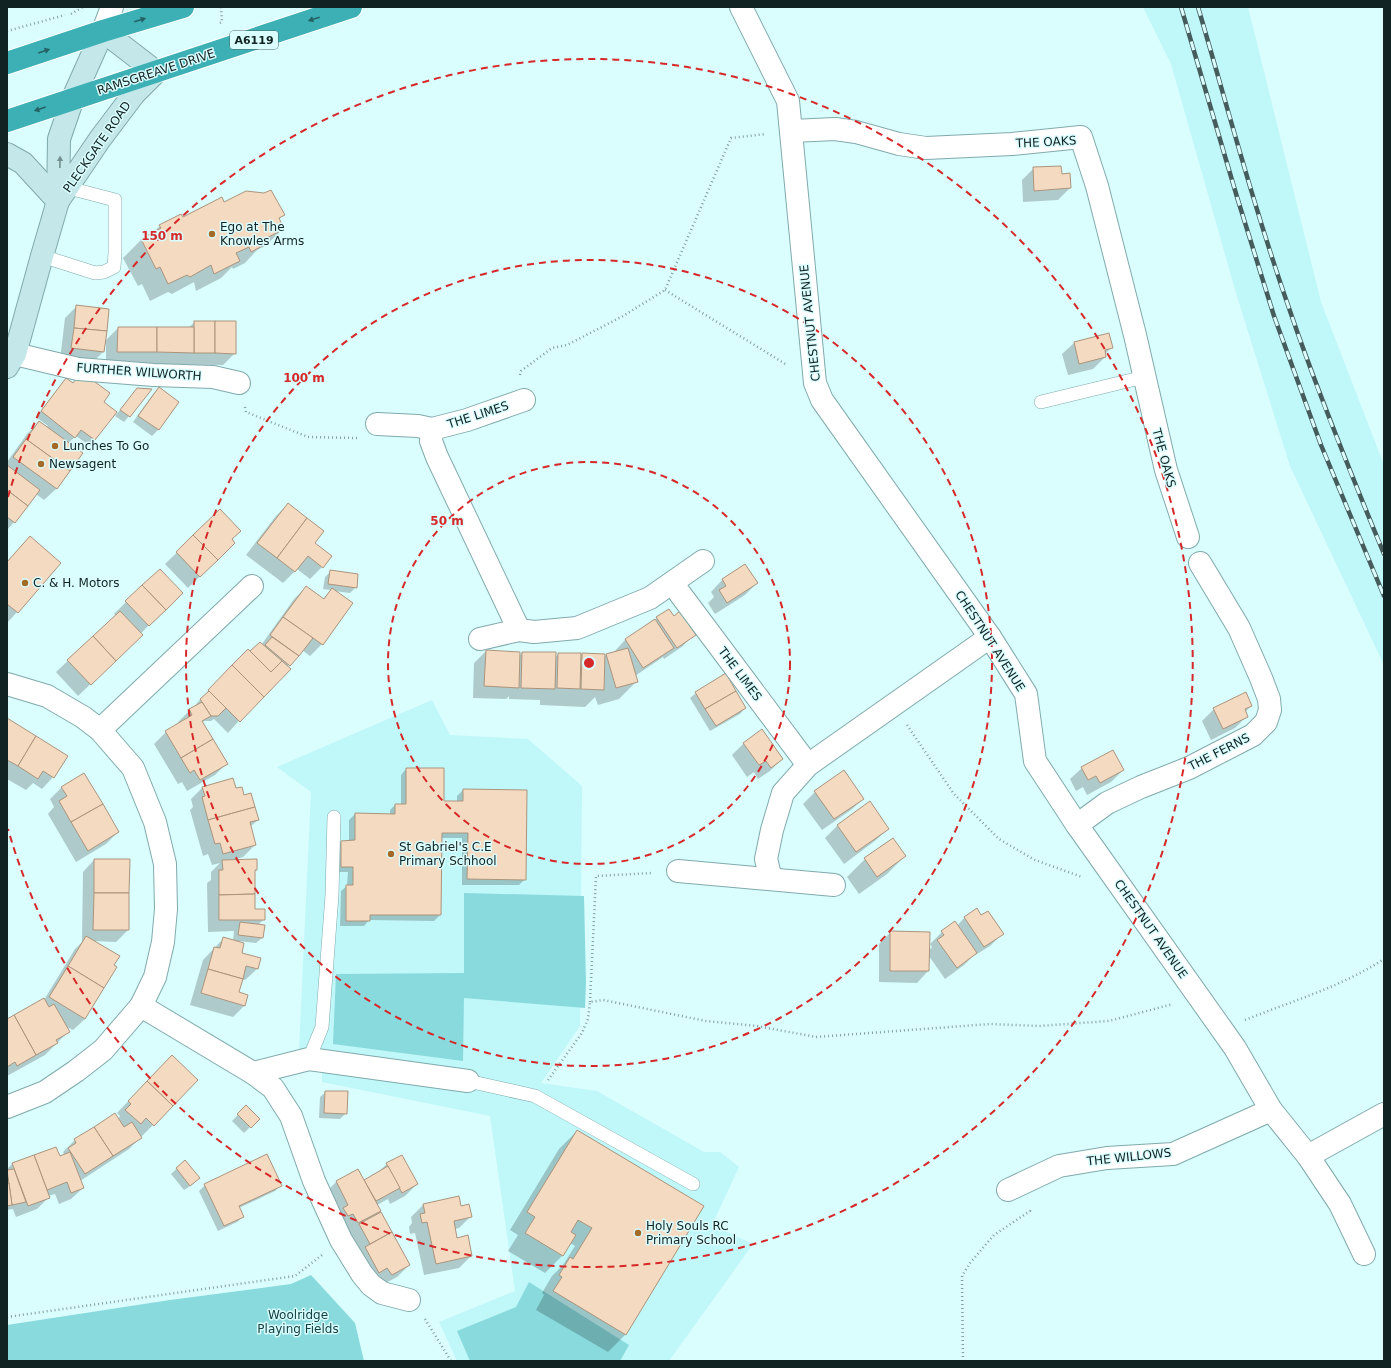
<svg xmlns="http://www.w3.org/2000/svg" width="1391" height="1368" viewBox="0 0 1391 1368" font-family="'DejaVu Sans',sans-serif">
	<style>
		.built { fill: #c0f7f9 }
		.green { fill: #89dadd }
		.shadow { fill: #0003 }
		.building { fill: #f4dac0; stroke: #ac947c }
		.lines { fill: none; stroke-linecap: round; stroke-linejoin: round }
		.lane-casing { stroke: #80aaac; stroke-width: 14 }
		.street-casing { stroke: #80aaac; stroke-width: 24 }
		.secondary-casing { stroke: #80aaac; stroke-width: 24 }
		.highway-casing { stroke: #fff; stroke-width: 24 }
		.path { stroke: #849f9f; stroke-width: 2.5; stroke-dasharray: 1 3; stroke-linecap: butt }
		.lane { stroke: #fff; stroke-width: 13 }
		.street { stroke: #fff; stroke-width: 22 }
		.secondary { stroke: #c4e7e9; stroke-width: 22 }
		.highway { stroke: #3cb0b5; stroke-width: 22 }
		.rail-casing { stroke: #465b5c; stroke-width: 4.5 }
		.rail { stroke: #dafdfe; stroke-width: 3; stroke-dasharray: 9; stroke-linecap: butt }
		.oneway { fill: #256265 }
		.oneway2 { fill: #748f90 }
		.ring { fill: none; stroke: #d62828; stroke-width: 2; stroke-dasharray: 7 5 }
		.poi-dot { fill: #a36b27; stroke: #dafdfe; stroke-width: 1.5 }
		.labels { text-anchor: middle; dominant-baseline: central; stroke-width: 3; stroke-linejoin: round; paint-order: stroke }
		.shield { fill: #dafdfe; stroke: #4e6465; stroke-width: 1 }
		.shield-label { font-size: 11px; font-weight: bold; fill: #122323 }
		.street-label { font-size: 12px; fill: #122323; stroke: #dafdfe }
		.poi-label { font-size: 12px; fill: #122323; stroke: #dafdfe; text-anchor: start }
		.park-label { font-size: 12px; fill: #124142; stroke: #dafdfe }
		.centre { fill: #d62828; stroke: #dafdfe; stroke-width: 2 }
		.ring-label { font-size: 12px; text-anchor: middle; font-weight: bold; fill: #d62828; stroke: #dafdfe; stroke-width: 3; stroke-linejoin: round; paint-order: stroke }
	</style>
	<rect width="100%" height="100%" fill="#dafdfe"/>
	<!-- built -->
	<g class="built">
		<polygon points="1143,7 1248,7 1321,302 1384,465 1384,665 1290,466 1236,293 1171,64"/>
		<polygon points="432,700 450,735 528,739 582,786 580,1026 541,1083 597,1091 704,1152 720,1152 739,1167 712,1225 753,1244 669,1361 457,1361 439,1322 515,1291 490,1116 322,1082 322,1053 299,1050 311,792 277,767"/>
	</g>
	<!-- green -->
	<g class="green">
		<polygon points="464,893 584,896 586,983 585,1008 464,998 463,1061 333,1044 336,974 464,973"/>
		<polygon points="311,1275 355,1323 364,1361 7,1361 7,1325 170,1300 291,1284"/>
		<polygon points="529,1282 629,1345 620,1361 470,1361 457,1331 516,1307"/>
	</g>
	<!-- shadow -->
	<g class="shadow">
		<polygon points="1034,168 1070,188 1058,200 1023,202 1022,180"/>
		<polygon points="224,204 283,215 278,220 283,229 265,246 257,250 245,263 233,269 232,267 221,278 196,291 194,282 172,294 168,292 150,301 142,284 138,286 123,258 141,240 151,234 160,226"/>
		<polygon points="77,306 103,352 92,363 60,360 65,318"/>
		<polygon points="195,322 235,353 223,365 106,364 106,340 118,328 188,328"/>
		<polygon points="1074,343 1112,347 1105,354 1105,357 1093,369 1068,375 1062,354"/>
		<polygon points="79,377 102,402 115,412 89,445 76,436 68,443 82,453 56,489 44,500 36,494 14,522 7,530 7,462 27,434 39,422 46,428 48,426 36,417 61,385 66,379 72,384"/>
		<polygon points="159,388 178,402 158,430 152,436 133,422 153,394"/>
		<polygon points="132,395 129,416 124,422 115,416"/>
		<polygon points="288,504 313,543 322,567 310,579 297,569 283,583 246,555 276,516"/>
		<polygon points="220,511 231,540 222,555 188,588 165,564"/>
		<polygon points="30,537 17,612 7,623 7,562"/>
		<polygon points="745,565 757,583 745,595 715,614 708,603 714,597 711,592 722,580"/>
		<polygon points="160,570 170,605 141,633 130,646 78,696 56,672 116,616 114,614 126,602"/>
		<polygon points="331,571 356,587 350,593 334,591 322,644 310,656 302,650 228,733 214,719 211,721 204,721 202,723 226,764 215,775 187,791 182,782 178,784 154,744 166,732 179,724 178,722 190,710 196,707 195,706 197,703 236,662 262,644 294,599 306,587 323,599 331,590 323,589 325,577"/>
		<polygon points="673,617 694,634 683,646 664,659 663,657 635,676 637,681 619,699 598,705 595,697 585,707 540,705 540,700 509,699 509,696 506,699 473,698 474,663 486,651 519,656 522,653 555,657 559,654 604,655 604,657 606,655 614,653 614,652 625,640 657,618"/>
		<polygon points="696,693 745,708 740,714 710,731 690,698"/>
		<polygon points="1251,706 1245,712 1247,716 1235,728 1211,740 1202,721 1214,709"/>
		<polygon points="7,720 53,777 42,789 33,783 26,790 7,779"/>
		<polygon points="744,743 782,759 770,771 758,779 754,772 747,777 732,755"/>
		<polygon points="1082,768 1123,770 1111,782 1087,795 1083,787 1076,791 1070,779"/>
		<polygon points="406,769 443,802 457,802 457,796 463,790 525,879 519,885 462,885 462,838 440,838 440,915 434,921 369,920 364,926 340,926 341,891 347,886 348,872 336,872 336,847 341,842 349,842 349,820 355,814 390,815 390,810 395,805 401,805 401,775"/>
		<polygon points="62,787 118,832 106,844 76,862 48,814 54,807 50,799"/>
		<polygon points="203,787 235,790 244,796 258,820 250,827 255,845 243,857 233,860 256,870 254,872 254,910 264,919 258,925 262,938 256,943 239,941 241,954 257,969 245,980 241,979 238,993 245,1005 233,1017 190,1005 203,960 224,938 233,941 234,931 208,932 207,883 211,880 211,872 220,863 212,865 208,854 203,856 190,810 193,807 191,799"/>
		<polygon points="815,792 863,799 851,810 822,830 803,804"/>
		<polygon points="870,803 888,829 876,840 844,864 825,838 837,826"/>
		<polygon points="905,856 887,874 859,894 847,877 865,859"/>
		<polygon points="94,860 129,860 128,930 116,942 93,941 85,1019 73,1030 65,1026 68,1032 45,1055 7,1076 7,1020 44,1000 75,949 82,942 83,872"/>
		<polygon points="965,917 981,917 1002,934 990,946 972,957 964,965 945,979 929,956 928,971 917,983 879,982 879,944 891,932 929,951 932,947 930,944 942,932 957,926"/>
		<polygon points="160,1068 153,1125 129,1149 80,1181 83,1188 71,1199 59,1204 55,1194 48,1196 49,1197 37,1209 16,1217 13,1209 7,1210 7,1169 12,1164 61,1157 64,1154 63,1152 75,1140 118,1119 120,1116 117,1113"/>
		<polygon points="326,1092 346,1113 340,1119 319,1118 320,1097"/>
		<polygon points="246,1106 258,1119 244,1133 232,1121"/>
		<polygon points="577,1131 626,1334 608,1352 536,1310 544,1295 542,1293 552,1276 563,1265 575,1246 570,1243 563,1255 545,1273 508,1251 518,1235 510,1230 559,1149"/>
		<polygon points="185,1161 193,1184 184,1190 171,1174"/>
		<polygon points="387,1164 417,1184 405,1196 390,1204 388,1199 377,1205 409,1265 397,1277 380,1286 324,1194 336,1182 358,1170 364,1181 376,1174"/>
		<polygon points="205,1185 281,1185 275,1191 239,1208 243,1217 237,1222 218,1231 199,1191"/>
		<polygon points="458,1198 460,1207 471,1216 459,1228 455,1229 457,1239 471,1256 459,1268 424,1275 415,1233 410,1234 409,1227 412,1223 411,1217 423,1205"/>
	</g>
	<!-- building -->
	<g class="building">
		<polygon points="1061,166 1062,174 1070,173 1071,188 1034,191 1033,167"/>
		<polygon points="271,190 285,215 279,218 284,229 261,241 264,245 251,252 249,247 236,253 240,261 214,274 211,265 190,277 187,275 168,284 160,267 156,269 141,239 161,228 159,225 181,214 183,217 222,197 224,202 246,191 264,193"/>
		<polygon points="76,305 109,309 107,331 74,328"/>
		<rect x="194" y="321" width="21" height="32"/>
		<polygon points="215,321 236,321 236,354 215,353"/>
		<polygon points="118,327 157,327 157,352 117,352"/>
		<polygon points="157,327 194,327 194,353 157,352"/>
		<polygon points="74,328 107,331 104,352 71,348"/>
		<polygon points="1109,333 1113,348 1105,350 1106,357 1079,364 1074,342"/>
		<polygon points="79,375 87,376 110,393 104,402 117,412 95,440 81,430 75,438 41,411 66,378 73,383"/>
		<polygon points="159,387 179,402 159,430 138,416"/>
		<polygon points="137,388 152,389 130,417 120,410"/>
		<polygon points="39,421 83,453 70,471 26,439"/>
		<polygon points="26,439 70,471 57,489 13,457"/>
		<polygon points="7,465 40,490 28,506 7,490"/>
		<polygon points="7,490 28,506 15,523 7,517"/>
		<polygon points="288,503 307,518 277,558 257,543"/>
		<polygon points="220,509 241,531 232,539 235,543 218,560 193,535"/>
		<polygon points="307,518 324,531 315,543 332,556 323,568 308,556 295,572 277,558"/>
		<polygon points="193,535 218,560 200,577 176,552"/>
		<polygon points="30,536 61,563 18,613 7,604 7,562"/>
		<polygon points="745,564 758,583 727,603 719,590 726,586 722,579"/>
		<polygon points="160,569 183,593 166,610 142,585"/>
		<polygon points="330,570 358,574 357,588 328,584"/>
		<polygon points="142,585 166,610 149,626 125,601"/>
		<polygon points="306,586 324,599 332,588 353,603 323,645 283,617"/>
		<polygon points="669,609 674,616 680,611 696,635 677,648 656,617"/>
		<polygon points="120,611 143,635 116,661 93,636"/>
		<polygon points="283,617 313,638 299,656 270,635"/>
		<polygon points="655,619 674,648 643,668 625,639"/>
		<polygon points="93,636 116,661 91,685 67,660"/>
		<polygon points="272,637 299,656 290,666 265,645"/>
		<polygon points="260,642 282,661 271,672 250,651"/>
		<polygon points="628,648 638,682 616,688 606,654"/>
		<polygon points="248,649 271,672 282,661 291,669 264,697 232,665"/>
		<polygon points="486,650 520,652 519,688 484,686"/>
		<polygon points="522,652 556,652 555,689 521,688"/>
		<polygon points="558,653 581,653 580,689 557,688"/>
		<polygon points="582,653 605,654 604,690 581,689"/>
		<polygon points="232,665 264,697 240,722 208,690"/>
		<polygon points="726,673 736,691 705,709 695,692"/>
		<polygon points="209,691 226,708 218,716 211,716 200,699"/>
		<polygon points="736,691 746,708 716,726 705,709"/>
		<polygon points="1246,692 1252,706 1245,709 1248,717 1223,729 1213,708"/>
		<polygon points="202,702 211,716 202,721 213,739 181,758 165,731 192,715 189,709"/>
		<polygon points="7,718 36,736 18,766 7,760"/>
		<polygon points="762,729 783,759 771,768 766,761 759,765 743,743"/>
		<polygon points="36,736 68,756 54,778 43,771 38,779 18,766"/>
		<polygon points="213,739 228,764 200,780 194,770 190,773 181,758"/>
		<polygon points="1113,750 1124,770 1100,783 1096,776 1088,780 1081,767"/>
		<polygon points="406,768 444,768 444,801 463,801 463,789 527,790 526,880 467,879 468,833 442,833 441,915 370,915 370,921 346,921 346,885 353,885 353,867 341,867 341,841 355,840 355,813 395,814 395,804 406,804"/>
		<polygon points="844,770 864,799 834,819 814,791"/>
		<polygon points="84,773 103,804 71,822 59,801 67,796 61,787"/>
		<polygon points="233,778 236,788 242,787 244,795 251,793 255,807 208,820 202,797 205,796 202,787"/>
		<polygon points="870,801 889,829 856,852 837,825"/>
		<polygon points="103,804 119,832 88,851 71,822"/>
		<polygon points="255,807 259,820 250,822 256,845 223,854 220,843 215,844 208,820"/>
		<polygon points="893,838 906,856 877,877 864,858"/>
		<polygon points="94,859 130,859 129,893 94,893"/>
		<polygon points="257,859 257,870 255,870 255,894 219,895 219,870 223,870 222,860"/>
		<polygon points="94,893 129,893 129,930 93,930"/>
		<polygon points="255,894 255,909 265,909 265,920 219,920 219,895"/>
		<polygon points="977,908 981,915 988,911 1004,934 984,947 964,917"/>
		<polygon points="955,921 977,953 957,968 937,940 944,935 941,931"/>
		<polygon points="240,922 265,925 263,938 238,935"/>
		<polygon points="890,931 930,932 929,971 890,971"/>
		<polygon points="86,936 120,956 114,965 117,967 104,988 68,966"/>
		<polygon points="223,937 244,943 242,953 261,958 258,969 246,966 243,979 208,969 214,947 220,948"/>
		<polygon points="68,966 104,988 85,1019 49,997"/>
		<polygon points="208,969 243,979 239,992 248,995 245,1006 201,993"/>
		<polygon points="44,998 49,1007 54,1004 70,1032 56,1040 58,1043 36,1055 14,1015"/>
		<polygon points="14,1015 36,1055 17,1066 15,1062 7,1067 7,1019"/>
		<polygon points="172,1055 198,1080 173,1106 147,1081"/>
		<polygon points="147,1081 173,1106 154,1126 146,1118 141,1124 125,1110 131,1104 128,1101"/>
		<polygon points="325,1091 348,1091 347,1114 324,1113"/>
		<polygon points="246,1105 260,1119 251,1128 237,1114"/>
		<polygon points="115,1113 124,1127 132,1122 142,1138 113,1156 94,1127"/>
		<polygon points="94,1127 113,1156 85,1174 68,1148 76,1143 74,1139"/>
		<polygon points="577,1130 704,1206 626,1335 553,1291 562,1277 559,1275 570,1257 573,1259 592,1228 578,1220 571,1232 576,1235 563,1256 525,1233 535,1217 527,1212"/>
		<polygon points="56,1147 60,1156 70,1152 84,1188 71,1193 67,1182 47,1190 34,1155"/>
		<polygon points="267,1154 282,1186 239,1206 244,1217 224,1226 204,1184"/>
		<polygon points="34,1155 50,1198 28,1206 12,1163"/>
		<polygon points="402,1155 418,1184 402,1193 386,1163"/>
		<polygon points="185,1160 200,1178 190,1186 176,1168"/>
		<polygon points="388,1166 400,1188 376,1201 364,1180"/>
		<polygon points="14,1169 26,1202 12,1205 7,1170"/>
		<polygon points="358,1169 381,1211 358,1223 353,1214 348,1216 343,1208 348,1205 336,1181"/>
		<polygon points="9,1183 12,1205 7,1206 7,1184"/>
		<polygon points="459,1196 461,1206 469,1204 472,1217 454,1221 457,1238 468,1235 472,1256 436,1264 427,1222 422,1223 420,1214 425,1213 423,1204"/>
		<polygon points="381,1212 392,1232 370,1244 359,1224"/>
		<polygon points="392,1232 410,1265 392,1275 387,1268 379,1273 365,1247"/>
	</g>
	<g class="lines">
		<defs>
			<g id="lane">
				<polyline points="42,256 95,273 104,272 114,267 115,253 115,200 61,186"/>
				<polyline points="1041,402 1144,377"/>
				<polyline points="309,1059 322,1027 332,895 334,817"/>
				<polyline points="468,1081 535,1096 693,1184"/>
			</g>
			<g id="street">
				<polyline points="741,7 788,101 815,383 822,400 990,637 1026,694 1035,761 1077,825 1235,1048 1271,1110 1308,1156 1340,1204 1364,1254"/>
				<polyline points="103,31 112,7"/>
				<polyline points="792,131 835,129 856,132 899,144 926,148 1012,144 1081,137 1097,186 1135,335 1166,470 1188,537"/>
				<polyline points="15,354 78,369 154,375 213,377 239,383"/>
				<polyline points="377,424 418,426 432,429 467,420 524,400"/>
				<polyline points="432,429 431,441 437,457 519,630"/>
				<polyline points="672,583 808,765"/>
				<polyline points="480,639 519,630 534,632 577,628 650,598 703,561"/>
				<polyline points="7,684 47,696 83,717 100,730 133,768 155,822 165,864 166,909 163,942 155,977 141,1006 103,1050 76,1071 45,1092 7,1107"/>
				<polyline points="100,730 252,586"/>
				<polyline points="1077,825 1107,803 1141,787 1189,768 1253,735 1266,722 1270,710 1269,699 1261,678 1239,628 1200,563"/>
				<polyline points="678,871 834,885"/>
				<polyline points="771,879 766,859 772,830 783,793 808,765 990,637"/>
				<polyline points="141,1006 253,1073 309,1059 468,1081"/>
				<polyline points="253,1073 273,1088 291,1116 314,1181 341,1240 362,1274 371,1285 382,1293 409,1300"/>
				<polyline points="1308,1156 1384,1114"/>
				<polyline points="1008,1190 1059,1166 1107,1158 1173,1154 1271,1110"/>
			</g>
			<g id="secondary">
				<polyline points="7,154 23,163 58,201"/>
				<polyline points="7,367 15,354 42,256 58,201 59,139 73,98 103,31 156,72 134,94 100,139 58,201"/>
			</g>
			<g id="highway">
				<polyline points="7,63 103,31 183,7"/>
				<polyline points="7,121 351,7"/>
			</g>
		</defs>
		<!-- lane casing -->
		<use href="#lane" class="lane-casing"/>
		<!-- street casing -->
		<use href="#street" class="street-casing"/>
		<!-- secondary casing -->
		<use href="#secondary" class="secondary-casing"/>
		<!-- highway casing -->
		<use href="#highway" class="highway-casing"/>
		<!-- path -->
		<g class="path">
			<polyline points="71,14 83,7"/>
			<polyline points="220,23 222,22 221,7"/>
			<polyline points="7,31 65,15"/>
			<polyline points="665,290 787,365"/>
			<polyline points="520,375 521,371 552,348 567,345 623,316 665,290 731,138 766,134"/>
			<polyline points="245,407 246,412 308,437 357,438"/>
			<polyline points="907,725 954,794 999,839 1035,860 1082,877"/>
			<polyline points="590,1002 596,876 653,873"/>
			<path d="M1245,1020C1292,1001 1341,987 1384,959"/>
			<polyline points="548,1080 582,1033 588,1019 590,1002 603,1000 706,1021 757,1026 816,1037 990,1024 1039,1026 1109,1021 1173,1004"/>
			<polyline points="7,1317 295,1276 322,1255"/>
			<polyline points="425,1319 451,1361"/>
			<polyline points="963,1361 962,1276 970,1263 994,1235 1030,1211 1029,1208"/>
		</g>
		<!-- lane -->
		<use href="#lane" class="lane"/>
		<!-- street -->
		<use href="#street" class="street"/>
		<!-- secondary -->
		<use href="#secondary" class="secondary"/>
		<!-- highway -->
		<use href="#highway" class="highway"/>
		<defs>
			<g id="rail">
				<polyline points="1181,7 1237,197 1274,316 1321,445 1384,596"/>
				<path d="M1198,7C1228,109 1255,211 1290,311C1318,393 1351,474 1384,554"/>
			</g>
		</defs>
		<!-- rail casing -->
		<use href="#rail" class="rail-casing"/>
		<!-- rail -->
		<use href="#rail" class="rail"/>
	</g>
	<!-- one-way arrows -->
	<defs><path id="oneway-solid" d="M-6-.8H1V-3.2L6.5 0L1 3.2V.8H-6Z"/></defs>
	<g class="oneway">
		<use href="#oneway-solid" transform="translate(314 19) rotate(162)"/>
		<use href="#oneway-solid" transform="translate(140 20) rotate(-17)"/>
		<use href="#oneway-solid" transform="translate(44 51) rotate(-19)"/>
		<use href="#oneway-solid" transform="translate(40 109) rotate(161)"/>
	</g>
	<use class="oneway2" href="#oneway-solid" transform="translate(60 162) rotate(-89)"/>
	<!-- distance rings -->
	<g class="ring">
		<circle cx="589" cy="663" r="201"/>
		<circle cx="589" cy="663" r="403"/>
		<path d="M8 497A604 604 0 1 1 8 829"/>
	</g>
	<!-- markers -->
	<g class="poi-dot">
		<circle cx="212" cy="234" r="4"/>
		<circle cx="55" cy="446" r="4"/>
		<circle cx="41" cy="464" r="4"/>
		<circle cx="25" cy="583" r="4"/>
		<circle cx="391" cy="854" r="4"/>
		<circle cx="638" cy="1233" r="4"/>
	</g>
	<g class="labels">
		<!-- shield labels -->
		<rect class="shield" x="230" y="31" width="48" height="18" rx="3"/>
		<g class="shield-label">
			<text x="254" y="40">A6119</text>
		</g>
		<!-- street labels -->
		<g class="street-label">
			<text transform="translate(156 72) rotate(-18)">RAMSGREAVE DRIVE</text>
			<text transform="translate(1046 142) rotate(-3)">THE OAKS</text>
			<text transform="translate(97 147) rotate(-55)">PLECKGATE ROAD</text>
			<text transform="translate(810 323) rotate(-96)">CHESTNUT AVENUE</text>
			<text transform="translate(139 372) rotate(4)">FURTHER WILWORTH</text>
			<text transform="translate(478 415) rotate(-18)">THE LIMES</text>
			<text transform="translate(1164 458) rotate(75)">THE OAKS</text>
			<text transform="translate(990 641) rotate(57)">CHESTNUT AVENUE</text>
			<text transform="translate(740 674) rotate(53)">THE LIMES</text>
			<text transform="translate(1219 752) rotate(-27)">THE FERNS</text>
			<text transform="translate(1151 929) rotate(55)">CHESTNUT AVENUE</text>
			<text transform="translate(1129 1157) rotate(-6)">THE WILLOWS</text>
		</g>
		<!-- poi labels -->
		<g class="poi-label">
			<text x="220" y="227">Ego at The<tspan x="220" dy="14">Knowles Arms</tspan></text>
			<text x="63" y="446">Lunches To Go</text>
			<text x="49" y="464">Newsagent</text>
			<text x="33" y="583">C. &amp; H. Motors</text>
			<text x="399" y="847">St Gabriel's C.E<tspan x="399" dy="14">Primary Schhool</tspan></text>
			<text x="646" y="1226">Holy Souls RC<tspan x="646" dy="14">Primary School</tspan></text>
		</g>
		<!-- park labels -->
		<g class="park-label">
			<text x="298" y="1315">Woolridge<tspan x="298" dy="14">Playing Fields</tspan></text>
		</g>
	</g>
	<circle cx="589" cy="663" r="6" class="centre"/>
	<g class="ring-label">
		<text x="162" y="240">150 m</text>
		<text x="304" y="382">100 m</text>
		<text x="447" y="525">50 m</text>
	</g>
	<!-- border -->
	<rect width="1391" height="1368" fill="none" stroke="#122323" stroke-width="16"/>
</svg>
